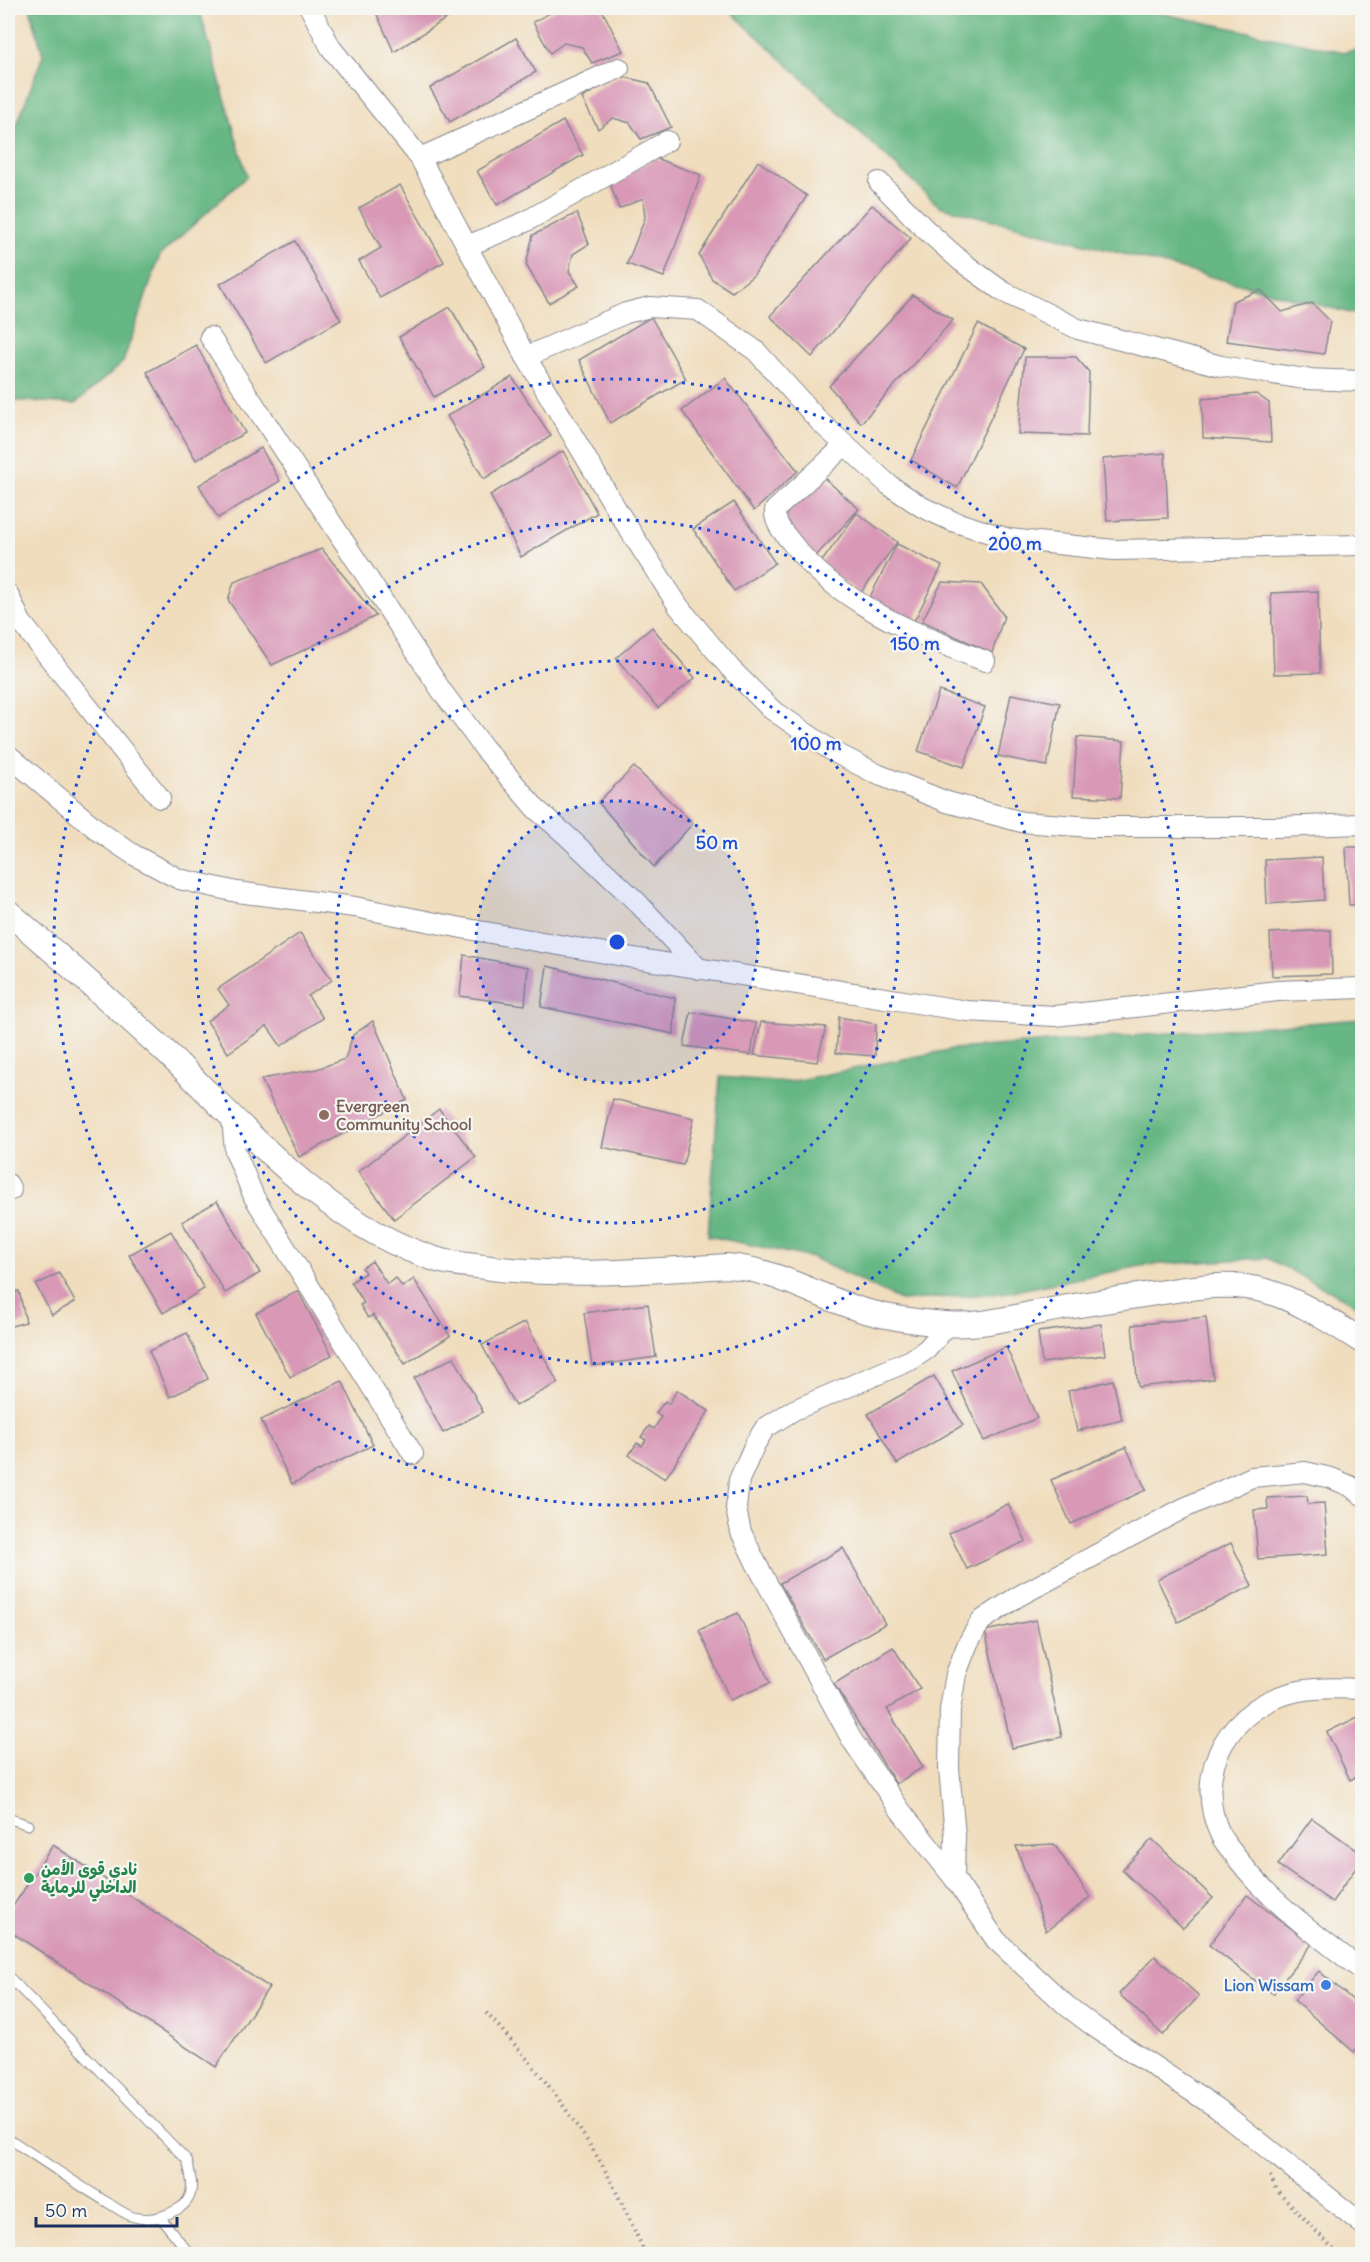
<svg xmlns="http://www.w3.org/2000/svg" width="1370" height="2262" viewBox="0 0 1370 2262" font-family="Delius,'Playpen Sans Arabic',sans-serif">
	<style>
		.forest { fill: #66b783; stroke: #407370; stroke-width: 1.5 }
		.building { fill: #d898b6 }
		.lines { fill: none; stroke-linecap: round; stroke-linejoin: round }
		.service-casing { stroke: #86868e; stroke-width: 11 }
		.minor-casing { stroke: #86868e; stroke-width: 22 }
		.tertiary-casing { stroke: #86868e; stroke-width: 26 }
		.path { stroke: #86868e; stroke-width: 4; stroke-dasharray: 1.5 4.5; stroke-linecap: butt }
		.service { stroke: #fff; stroke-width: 9 }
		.minor { stroke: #fff; stroke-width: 20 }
		.tertiary { stroke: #fff; stroke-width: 24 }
		.ring { fill: none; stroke: #1d4ed8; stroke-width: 3; stroke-dasharray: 3 6 }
		.education-dot { fill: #8d6e63; stroke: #f6f6f2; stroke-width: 2 }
		.leisure-dot { fill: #2e9e5b; stroke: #f6f6f2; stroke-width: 2 }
		.shop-dot { fill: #3f7fe0; stroke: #f6f6f2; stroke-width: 2 }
		.labels { text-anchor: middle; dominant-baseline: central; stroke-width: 4.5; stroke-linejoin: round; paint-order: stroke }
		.education-label { font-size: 16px; font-weight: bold; fill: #785e54; stroke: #f6f6f2; text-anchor: start }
		.leisure-label { font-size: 16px; font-weight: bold; fill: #27864d; stroke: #f6f6f2; text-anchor: start }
		.shop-label { font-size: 16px; font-weight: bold; fill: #366cbe; stroke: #f6f6f2; text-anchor: end }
		.centre { fill: #1d4ed8; stroke: #f6f6f2; stroke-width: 3 }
		.ring-label { font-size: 18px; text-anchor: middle; font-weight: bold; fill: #1d4ed8; stroke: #f6f6f2; stroke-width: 4.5; stroke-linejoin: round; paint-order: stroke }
	</style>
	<rect width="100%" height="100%" fill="#f6f6f2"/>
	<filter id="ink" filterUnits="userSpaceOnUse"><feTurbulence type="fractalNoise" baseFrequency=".0167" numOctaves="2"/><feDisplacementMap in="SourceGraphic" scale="12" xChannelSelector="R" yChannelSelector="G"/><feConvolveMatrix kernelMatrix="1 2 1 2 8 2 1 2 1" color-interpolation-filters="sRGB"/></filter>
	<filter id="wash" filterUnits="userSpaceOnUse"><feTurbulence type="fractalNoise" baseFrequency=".008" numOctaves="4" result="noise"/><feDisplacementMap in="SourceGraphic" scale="24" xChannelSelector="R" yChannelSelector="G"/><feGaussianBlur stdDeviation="1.35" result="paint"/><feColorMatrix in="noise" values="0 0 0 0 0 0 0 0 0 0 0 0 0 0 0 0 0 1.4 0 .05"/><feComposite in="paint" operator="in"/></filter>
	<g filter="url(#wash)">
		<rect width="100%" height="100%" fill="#f0ddbd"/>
		<!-- forest -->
		<g class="forest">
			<polygon points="30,8 199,8 247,176 160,255 123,362 75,404 8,400 8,141 13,135 43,55"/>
			<polygon points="727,8 1136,8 1344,52 1362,49 1362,316 939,206"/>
			<polygon points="1362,1019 1362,1308 1267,1258 1146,1265 1009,1292 902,1301 813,1258 708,1236 720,1077 788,1082 954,1049"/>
		</g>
		<g id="blocks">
			<!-- building -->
			<g class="building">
				<polygon points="374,8 450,8 455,13 394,52"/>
				<polygon points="559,8 601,8 623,51 592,63 582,47 564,43 550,53 533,22"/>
				<polygon points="516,38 536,72 450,122 430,88"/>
				<polygon points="619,76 649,83 671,127 641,139 630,123 613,118 598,129 582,98"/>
				<polygon points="563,121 583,155 497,205 477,171"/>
				<polygon points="655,158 701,175 664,277 627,264 645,218 643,198 619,209 610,183"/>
				<polygon points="758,161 807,196 754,275 732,292 712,279 699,255"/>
				<polygon points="400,185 444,262 380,298 359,261 381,248 359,208"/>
				<polygon points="872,205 911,238 812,357 770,316"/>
				<polygon points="577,213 589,244 573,254 569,271 579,286 549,303 526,265 533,235"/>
				<polygon points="295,241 341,320 266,363 220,284"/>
				<polygon points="1261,290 1282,312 1312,303 1330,321 1324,354 1226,341 1233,301"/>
				<polygon points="913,295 953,320 861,423 829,386"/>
				<polygon points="450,307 485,367 434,397 399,337"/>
				<polygon points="651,317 686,379 610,423 579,360"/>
				<polygon points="978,324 1024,349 957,488 911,460"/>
				<polygon points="196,345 245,433 196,460 147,372"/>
				<polygon points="1025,357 1076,357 1089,372 1087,436 1018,434"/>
				<polygon points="512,377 551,436 484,479 447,416"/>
				<polygon points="725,378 798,471 754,511 682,411"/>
				<polygon points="1256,394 1269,403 1271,442 1203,438 1202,399"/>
				<polygon points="261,448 280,481 218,518 199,485"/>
				<polygon points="563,451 597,513 521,557 490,495"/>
				<polygon points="1165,453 1168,518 1107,521 1103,459"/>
				<polygon points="822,476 859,509 816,556 779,522"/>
				<polygon points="734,502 775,563 734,591 693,529"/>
				<polygon points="857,513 897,542 860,594 820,564"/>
				<polygon points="897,544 942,566 913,623 868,601"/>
				<polygon points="322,549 376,616 272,665 228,600 234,582"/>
				<polygon points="942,582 981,584 1004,616 992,653 922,621"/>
				<polygon points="1318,591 1320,673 1274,674 1271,593"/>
				<polygon points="652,627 695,678 658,708 616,658"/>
				<polygon points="939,691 985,707 964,767 918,751"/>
				<polygon points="1011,694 1060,703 1047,766 998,756"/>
				<polygon points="1077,737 1124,741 1120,798 1073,796"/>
				<polygon points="634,767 693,823 654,867 598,802"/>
				<polygon points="1346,847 1362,847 1362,904 1349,905"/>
				<polygon points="1322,857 1324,900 1267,904 1265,860"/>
				<polygon points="1362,923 1362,952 1361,952 1359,924"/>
				<polygon points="1331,930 1332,974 1272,976 1270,933"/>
				<polygon points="300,933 332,980 308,996 323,1018 281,1046 267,1026 228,1053 207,1021 229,1005 218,989"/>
				<polygon points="464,955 528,967 525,1005 460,996"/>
				<polygon points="547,966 675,998 674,1034 541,1007"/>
				<polygon points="691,1012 756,1023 751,1055 684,1046"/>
				<polygon points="839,1017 876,1024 875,1056 836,1053"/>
				<polygon points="373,1021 407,1100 299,1157 261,1079 317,1069 345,1059 353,1035"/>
				<polygon points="761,1022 826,1027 817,1062 754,1055"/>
				<polygon points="613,1099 694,1118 683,1165 602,1147"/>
				<polygon points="439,1109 476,1157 394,1219 358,1172"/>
				<polygon points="217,1201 260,1273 225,1293 182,1222"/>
				<polygon points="171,1231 204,1289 163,1313 129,1255"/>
				<polygon points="372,1261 387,1284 396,1278 402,1287 414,1279 450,1336 405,1364 373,1315 368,1318 360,1305 364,1303 351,1282 365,1273 362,1268"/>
				<polygon points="59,1273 75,1302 52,1315 36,1285"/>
				<polygon points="19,1291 26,1322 8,1327 8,1294"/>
				<polygon points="298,1291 332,1355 290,1377 256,1313"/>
				<polygon points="648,1304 656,1357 592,1366 584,1313"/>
				<polygon points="1206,1317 1213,1379 1138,1387 1132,1325"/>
				<polygon points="525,1322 558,1383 515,1406 482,1345"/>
				<polygon points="1101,1324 1105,1355 1042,1363 1038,1332"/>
				<polygon points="187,1333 208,1379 170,1397 149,1351"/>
				<polygon points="1006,1347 1037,1418 984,1441 952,1371"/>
				<polygon points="454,1357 483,1412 443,1433 414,1378"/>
				<polygon points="934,1376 963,1425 897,1464 868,1414"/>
				<polygon points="1113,1380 1122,1420 1077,1431 1068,1391"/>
				<polygon points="342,1381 373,1445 292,1484 261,1420"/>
				<polygon points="677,1390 709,1411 665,1479 629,1455 637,1443 642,1446 646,1440 641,1437 649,1426 654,1429 661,1417 656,1413 665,1401 669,1404"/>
				<polygon points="1126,1447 1146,1490 1071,1524 1051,1480"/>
				<polygon points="1307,1496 1308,1504 1324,1503 1328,1554 1258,1559 1254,1510 1268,1509 1267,1498"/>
				<polygon points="1008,1504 1026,1541 967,1569 949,1533"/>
				<polygon points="1231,1543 1252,1586 1178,1622 1157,1579"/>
				<polygon points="843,1548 885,1624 823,1659 780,1583"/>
				<polygon points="738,1613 770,1683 730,1700 699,1630"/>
				<polygon points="1036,1620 1062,1737 1012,1748 985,1631"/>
				<polygon points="893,1647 920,1689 887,1709 923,1767 896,1784 834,1684"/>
				<polygon points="1362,1715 1362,1774 1350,1780 1327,1732"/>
				<polygon points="1312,1818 1362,1854 1362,1859 1332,1902 1278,1865"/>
				<polygon points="1152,1839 1213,1898 1183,1928 1122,1870"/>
				<polygon points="1054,1844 1090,1897 1046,1931 1016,1846"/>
				<polygon points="53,1845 269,1987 216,2067 8,1930 8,1914"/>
				<polygon points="1247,1895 1312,1944 1273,1994 1209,1945"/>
				<polygon points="1155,1956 1199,1996 1163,2035 1119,1994"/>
				<polygon points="1319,1971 1362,2008 1362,2042 1354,2052 1294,2000"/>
			</g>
		</g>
	</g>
	<g filter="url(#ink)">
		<use href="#blocks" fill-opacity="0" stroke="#86868e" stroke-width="1.5"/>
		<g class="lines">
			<defs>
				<g id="service">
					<polyline points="8,1818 28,1825"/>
					<path d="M8,1976L187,2160C192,2179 197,2198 178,2209C166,2216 152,2220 138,2218C127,2217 114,2206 105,2201C72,2181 40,2159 8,2138"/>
					<polyline points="160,2217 190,2254"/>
				</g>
				<g id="minor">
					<polyline points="310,8 331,48 420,158 526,357 620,515 679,607 731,669 771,709 832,751 877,774 947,802 1022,822 1092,827 1276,827 1362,824"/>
					<polyline points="420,158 619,68"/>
					<polyline points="879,182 925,229 962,262 1002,291 1078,329 1221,366 1305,379 1362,381"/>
					<polyline points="467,246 525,222 667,141"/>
					<polyline points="210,337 441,690 484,748 536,809 566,835 637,902 699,969"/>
					<polyline points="526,357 626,313 650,307 698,310 756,351 820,422 889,485 922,507 952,521 1009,539 1114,550 1362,545"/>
					<path d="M845,445L775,510C774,523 783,532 791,542C837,603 915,634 985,661"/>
					<polyline points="8,594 21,622 160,798"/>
					<polyline points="8,755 100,832 134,855 179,879 237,892 355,907 462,928 634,958 967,1011 1055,1016 1278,991 1362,988"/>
					<polyline points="232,1118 235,1151 254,1197 413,1454"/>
					<polyline points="8,1184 11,1190"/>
					<polyline points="948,1325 927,1349 911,1360 794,1410 765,1428 755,1444 739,1480 736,1509 741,1532 756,1563 852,1740 900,1810 954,1878 996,1940 1067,2006 1096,2028 1217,2108 1362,2224"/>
					<path d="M1362,1689C1342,1688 1319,1687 1299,1691C1231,1704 1190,1772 1221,1836C1225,1844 1232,1851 1237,1858C1271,1903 1318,1936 1362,1970"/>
					<polyline points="954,1878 955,1836 949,1768 950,1710 956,1674 968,1643 981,1621 1017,1597 1182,1509 1252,1477 1305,1472 1331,1478 1350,1486 1362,1495"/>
				</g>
				<path id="tertiary" d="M8,912C62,958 115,1005 167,1053C248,1130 327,1226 438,1260C455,1265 474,1265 491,1268C570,1277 648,1271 726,1266C777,1269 817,1297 865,1311C890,1318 919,1322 945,1324C978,1327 1013,1317 1045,1311C1078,1305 1111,1300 1144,1295C1184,1289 1226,1280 1266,1291C1301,1301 1331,1322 1362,1341"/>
			</defs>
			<!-- service casing -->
			<use href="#service" class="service-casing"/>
			<!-- minor casing -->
			<use href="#minor" class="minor-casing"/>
			<!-- tertiary casing -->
			<use href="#tertiary" class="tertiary-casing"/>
			<!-- path -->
			<g class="path">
				<path d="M486,2013C530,2059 568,2108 601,2163C616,2189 628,2218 642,2246L643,2254"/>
				<polyline points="1270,2176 1276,2189 1338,2254"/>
			</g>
			<!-- service -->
			<use href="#service" class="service"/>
			<!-- minor -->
			<use href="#minor" class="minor"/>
			<!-- tertiary -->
			<use href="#tertiary" class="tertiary"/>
		</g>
	</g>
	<!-- distance rings -->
	<circle cx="617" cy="942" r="141" fill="#1d4ed8" fill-opacity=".12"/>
	<g class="ring">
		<circle cx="617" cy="942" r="141"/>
		<circle cx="617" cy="942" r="281"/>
		<circle cx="617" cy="942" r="422"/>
		<circle cx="617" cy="942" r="563"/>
	</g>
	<!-- markers -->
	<circle class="education-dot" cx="324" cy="1115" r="6"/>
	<circle class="leisure-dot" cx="29" cy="1878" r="6"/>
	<circle class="shop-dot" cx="1326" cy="1985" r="6"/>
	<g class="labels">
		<!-- education labels -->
		<g class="education-label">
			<text x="336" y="1106">Evergreen<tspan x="336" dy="18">Community School</tspan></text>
		</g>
		<!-- leisure labels -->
		<g class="leisure-label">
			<text x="41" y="1869">نادي قوى الأمن<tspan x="41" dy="18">الداخلي للرماية</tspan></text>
		</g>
		<!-- shop labels -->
		<g class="shop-label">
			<text x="1314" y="1985">Lion Wissam</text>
		</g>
	</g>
	<circle cx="617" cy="942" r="9" class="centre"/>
	<g class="ring-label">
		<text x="1015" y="550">200 m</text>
		<text x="915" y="650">150 m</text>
		<text x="816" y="750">100 m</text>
		<text x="717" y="849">50 m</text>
	</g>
	<!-- margin -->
	<rect width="1370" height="2262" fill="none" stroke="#f6f6f2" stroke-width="30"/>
	<!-- scale -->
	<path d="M36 2217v9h141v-9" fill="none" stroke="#1b2f5e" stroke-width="3"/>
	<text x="45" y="2217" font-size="18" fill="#1b2f5e" stroke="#f6f6f2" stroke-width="4.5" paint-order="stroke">50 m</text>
</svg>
